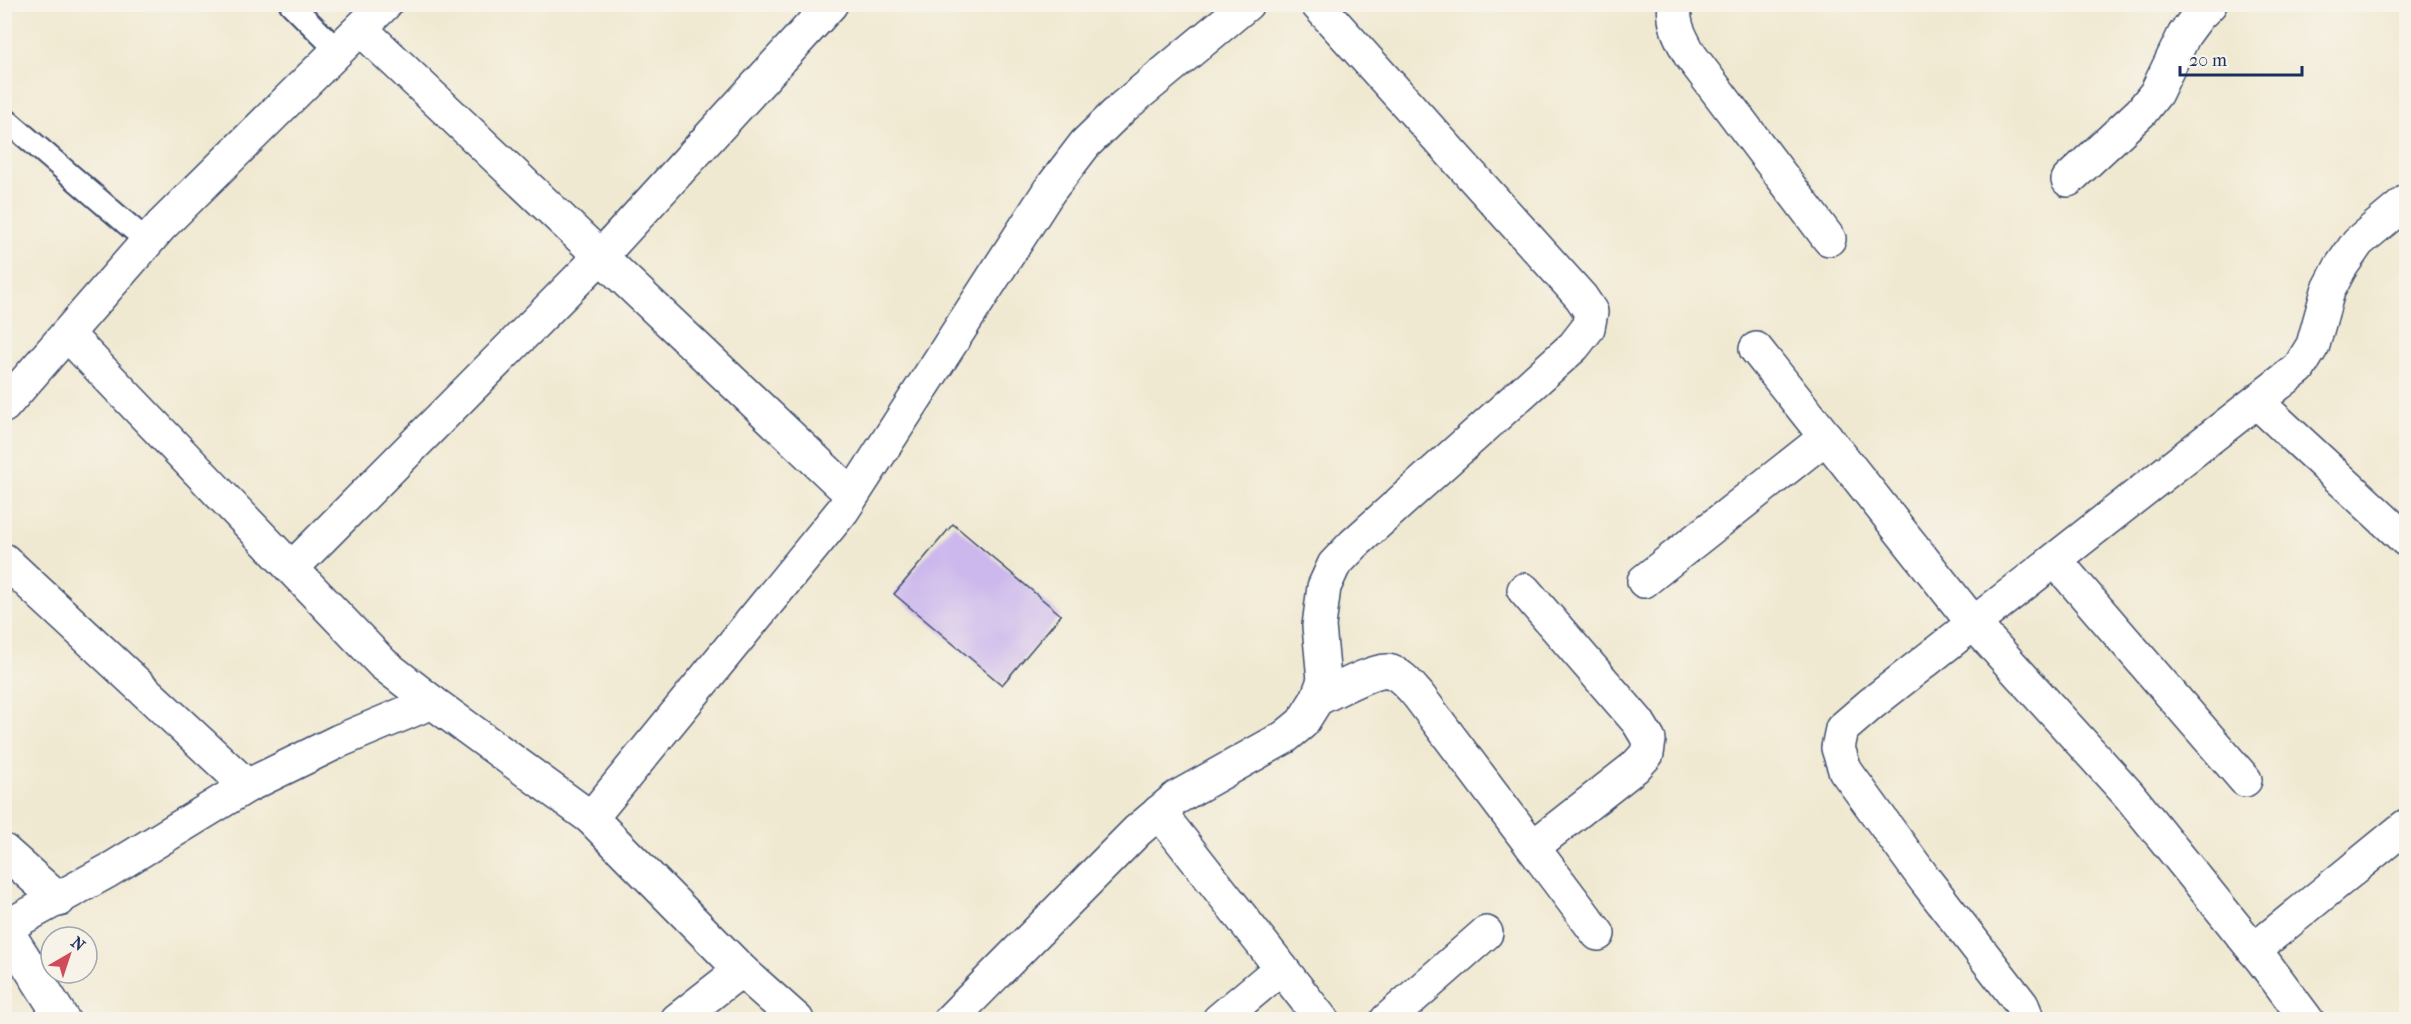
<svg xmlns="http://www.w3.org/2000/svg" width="2411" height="1024" viewBox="0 0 2411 1024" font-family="'IM FELL French Canon',serif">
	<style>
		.building { fill: #ccb8ed }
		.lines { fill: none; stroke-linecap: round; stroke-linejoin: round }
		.lane-casing { stroke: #3b4b6f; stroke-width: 26 }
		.street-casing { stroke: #3b4b6f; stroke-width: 36 }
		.lane { stroke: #fff; stroke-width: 22 }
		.street { stroke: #fff; stroke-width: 33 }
	</style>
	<rect width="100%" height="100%" fill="#f7f3e8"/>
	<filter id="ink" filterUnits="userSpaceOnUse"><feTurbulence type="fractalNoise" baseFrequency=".0167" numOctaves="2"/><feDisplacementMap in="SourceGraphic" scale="12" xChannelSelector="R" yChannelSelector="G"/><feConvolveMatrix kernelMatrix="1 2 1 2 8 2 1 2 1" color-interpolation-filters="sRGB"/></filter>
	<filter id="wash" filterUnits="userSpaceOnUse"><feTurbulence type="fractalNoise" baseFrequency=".008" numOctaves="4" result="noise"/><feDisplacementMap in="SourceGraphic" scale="24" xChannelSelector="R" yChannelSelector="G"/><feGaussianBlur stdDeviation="1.35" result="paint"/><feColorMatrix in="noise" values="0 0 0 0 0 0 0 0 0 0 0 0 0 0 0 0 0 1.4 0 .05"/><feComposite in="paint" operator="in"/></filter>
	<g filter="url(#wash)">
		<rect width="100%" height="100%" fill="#f0e9d1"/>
		<g id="blocks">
			<!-- building -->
			<polygon class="building" points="953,524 1061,615 1002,685 894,594"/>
		</g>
	</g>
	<g filter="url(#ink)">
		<use href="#blocks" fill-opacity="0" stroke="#3b4b6f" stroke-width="1.5"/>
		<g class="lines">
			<defs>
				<g id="lane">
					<polyline points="291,4 338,51"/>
					<polyline points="4,118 148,242"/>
				</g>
				<g id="street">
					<path d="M1675,4C1672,24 1681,38 1690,55L1829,239"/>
					<polyline points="361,29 852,495"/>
					<polyline points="2068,180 2141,112 2156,93 2184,35 2198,16 2210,4"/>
					<polyline points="67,334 383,664 432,702 591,818 741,970 797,1020"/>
					<polyline points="1756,349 1974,624 2129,795 2263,961 2307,1020"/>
					<polyline points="2257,402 2406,540"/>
					<polyline points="4,406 161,226 385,4"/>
					<polyline points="4,560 247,786"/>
					<polyline points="2055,560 2245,780"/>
					<polyline points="292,568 601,256 831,4"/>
					<polyline points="1644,581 1826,437"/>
					<polyline points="1524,590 1638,722 1649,740 1647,754 1635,767 1533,847"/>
					<path d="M1317,699C1331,693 1374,669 1388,671C1400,673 1410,686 1418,695L1598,934"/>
					<polyline points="1159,812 1322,1020"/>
					<polyline points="591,818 843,510 1049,191 1085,144 1123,107 1247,4"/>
					<polyline points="4,851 59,900"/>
					<polyline points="4,928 108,871 247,786 339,741 432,702"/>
					<polyline points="5,928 63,1020"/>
					<polyline points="2254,950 2406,826"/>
					<polyline points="677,1020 741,970"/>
					<polyline points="950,1020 1137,831 1176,798 1285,737 1302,723 1317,699 1324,680 1319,626 1324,587 1334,565 1354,544 1574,346 1588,328 1591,312 1581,297 1317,4"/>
					<polyline points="1219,1020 1281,968"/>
					<polyline points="1387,1020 1486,933"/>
					<polyline points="2028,1020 2022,1005 1926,881 1845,770 1838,748 1842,729 1871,704 2299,368 2313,345 2328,291 2340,268 2358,242 2406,202"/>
				</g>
			</defs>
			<!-- lane casing -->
			<use href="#lane" class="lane-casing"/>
			<!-- street casing -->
			<use href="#street" class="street-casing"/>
			<!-- lane -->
			<use href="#lane" class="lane"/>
			<!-- street -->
			<use href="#street" class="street"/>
		</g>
	</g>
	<!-- margin -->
	<rect width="2411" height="1024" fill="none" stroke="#f7f3e8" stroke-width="24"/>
	<!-- north arrow -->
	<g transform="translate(69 955) rotate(39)"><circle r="28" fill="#f7f3e8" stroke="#9fa5b1" stroke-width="1.5"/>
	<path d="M0-4.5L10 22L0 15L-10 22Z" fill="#d1495b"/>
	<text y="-9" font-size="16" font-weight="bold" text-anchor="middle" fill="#1b2f5e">N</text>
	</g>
	<!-- scale -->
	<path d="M2180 66v9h122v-9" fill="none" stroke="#1b2f5e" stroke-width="3"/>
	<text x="2189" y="66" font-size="18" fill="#1b2f5e" stroke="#f7f3e8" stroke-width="4.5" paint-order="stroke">20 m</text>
</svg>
